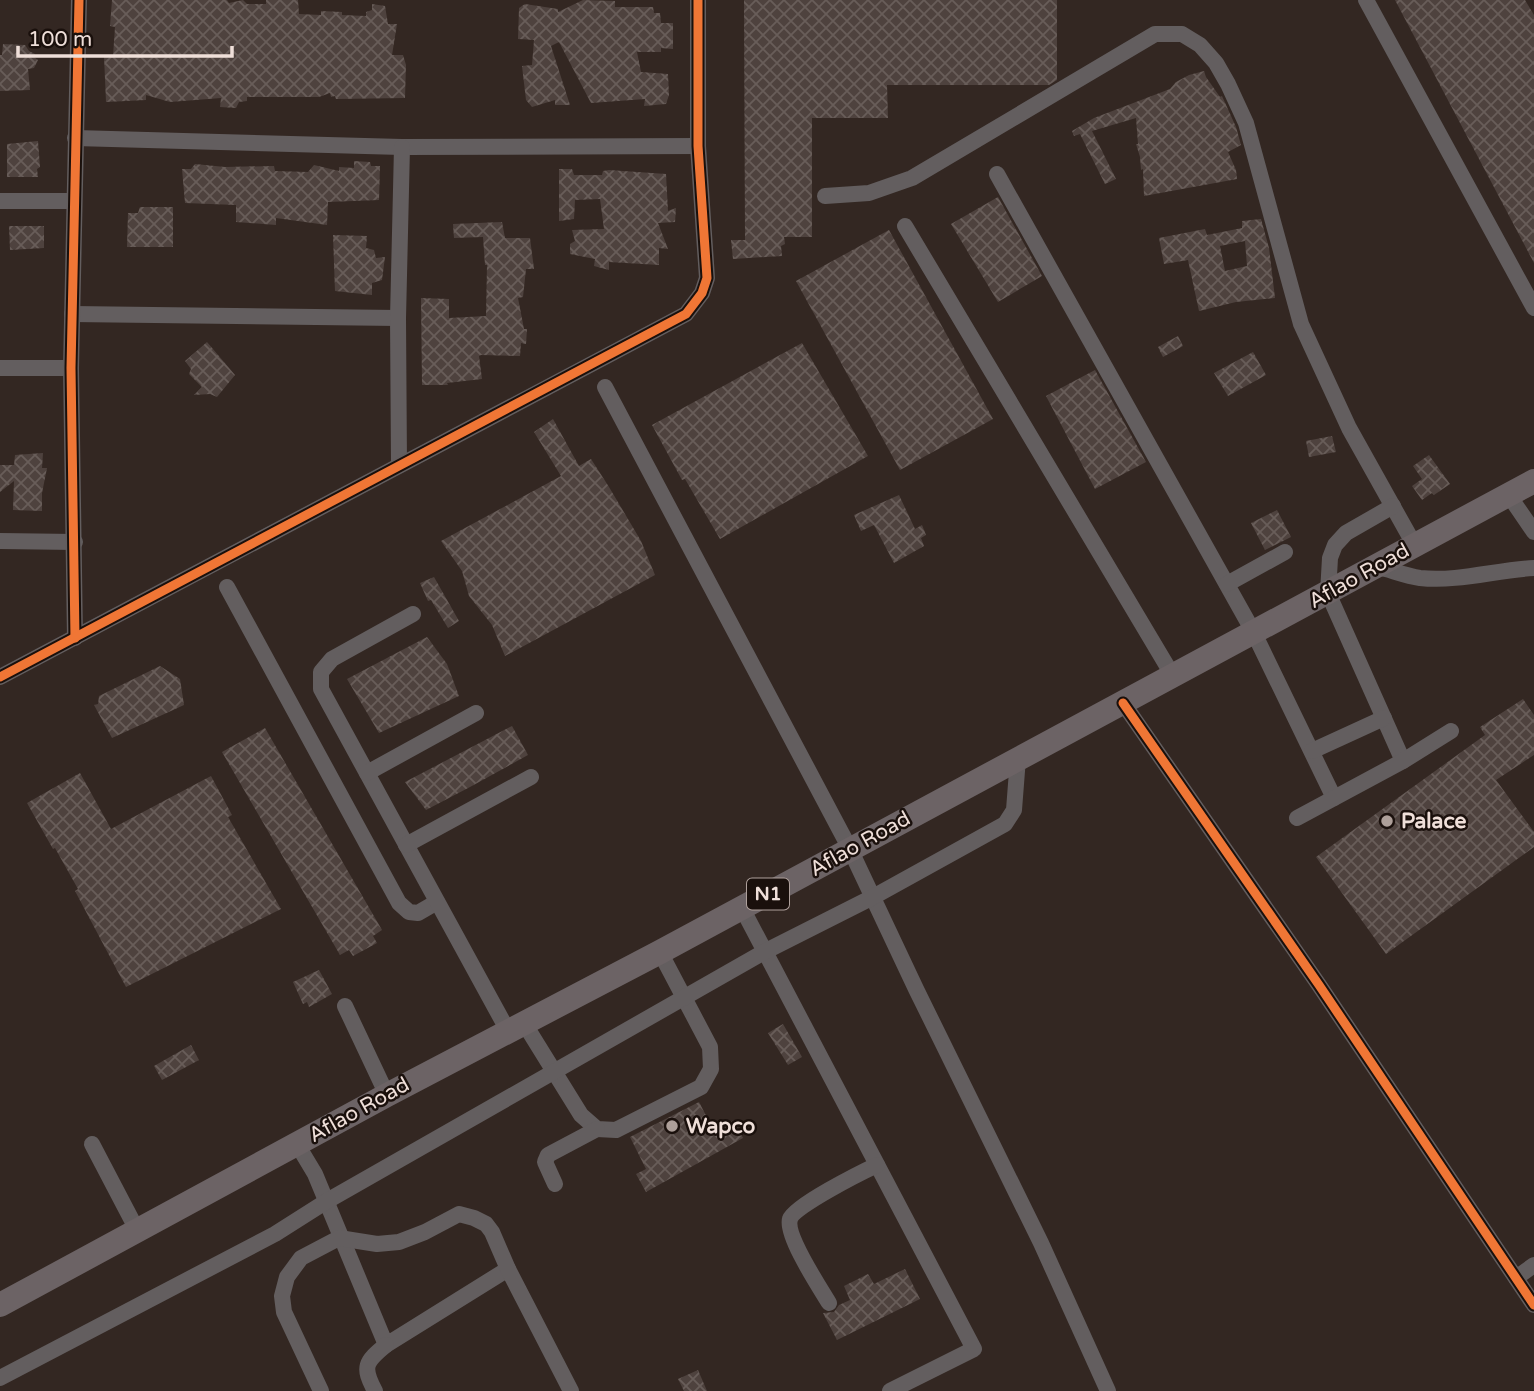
<svg xmlns="http://www.w3.org/2000/svg" width="1534" height="1391" viewBox="0 0 1534 1391" font-family="'Varela Round',sans-serif">
	<style>
		.building { fill: url(#building-cross-hatch); fill-rule: evenodd }
		.lines { fill: none; stroke-linecap: round; stroke-linejoin: round }
		.minor { stroke: #635e5f; stroke-width: 16 }
		.highway { stroke: #6c6365; stroke-width: 24 }
		.cycleway-casing { stroke: #1a100c; stroke-width: 13 }
		.cycleway { stroke: #f07635; stroke-width: 9 }
		.poi-dot { fill: #ad9f99; stroke: #1a100c; stroke-width: 2.5 }
		.labels { text-anchor: middle; dominant-baseline: central; stroke-width: 5; stroke-linejoin: round; paint-order: stroke }
		.shield { fill: #1a100c; stroke: #afa19c; stroke-width: 2 }
		.shield-label { font-size: 19px; font-weight: bold; fill: #efdfd9 }
		.street-label { font-size: 21px; fill: #efdfd9; stroke: #1a100c }
		.poi-label { font-size: 21px; font-weight: bold; fill: #efdfd9; stroke: #1a100c; text-anchor: start }
	</style>
	<defs>
		<pattern id="building-cross-hatch" width="8" height="8" patternUnits="userSpaceOnUse" patternTransform="scale(1.75)"><rect width="8" height="8" fill="#4e423e"/><path d="M0 0l8 8M0 8l8-8" fill="none" stroke="#685d59"/></pattern>
	</defs>
	<rect width="100%" height="100%" fill="#332722"/>
	<!-- building -->
	<g class="building">
		<polygon points="112,0 227,0 229,3 243,0 247,4 266,4 266,0 298,0 299,14 321,15 321,11 342,12 342,15 366,16 366,12 372,10 372,4 385,6 388,24 397,24 392,55 403,55 406,65 405,98 336,99 335,96 331,97 330,93 319,97 247,97 247,101 239,102 236,108 220,107 221,98 170,102 146,95 146,100 106,102 104,56 113,56 115,27 110,26"/>
		<polygon points="583,0 615,1 615,7 653,7 654,13 660,13 661,23 673,23 673,49 661,48 661,52 637,52 641,72 668,74 669,95 666,104 644,106 645,99 591,103 559,42 551,46 570,105 555,105 555,100 532,107 526,100 522,66 532,65 534,40 518,39 519,8 525,4 558,9 558,12"/>
		<polygon points="744,0 1057,0 1057,80 1049,85 887,85 888,118 812,118 812,237 784,237 785,244 781,246 782,256 733,259 731,240 745,240"/>
		<polygon points="1395,0 1525,0 1534,15 1534,263"/>
		<polygon points="3,44 25,45 29,51 35,54 34,57 38,60 34,68 28,69 30,90 0,91 0,55 2,55"/>
		<polygon points="1204,71 1206,77 1220,97 1222,96 1236,127 1241,145 1228,152 1236,170 1237,179 1144,196 1143,169 1141,170 1140,157 1136,144 1138,144 1136,118 1092,131 1116,179 1105,184 1080,134 1074,136 1072,131 1094,118 1170,89 1176,82 1189,75"/>
		<polygon points="38,141 40,167 37,169 38,177 7,177 7,144"/>
		<polygon points="354,161 370,162 371,166 380,166 379,200 328,202 327,225 276,218 276,225 236,222 236,205 185,203 182,169 191,169 195,164 225,167 274,166 275,171 308,172 314,165 339,171 339,167 354,168"/>
		<polygon points="559,169 572,169 574,175 602,175 603,171 609,170 666,174 668,211 676,208 675,222 658,223 668,249 659,248 659,265 609,262 609,270 594,266 595,259 570,254 570,244 575,241 572,230 604,229 600,199 575,200 574,219 559,221"/>
		<polygon points="998,197 1042,276 998,302 951,224"/>
		<polygon points="140,207 173,207 173,247 127,247 128,213 138,213"/>
		<path d="M1261,219L1269,248L1275,298L1236,302L1199,311L1188,260L1164,264L1159,238L1205,229L1207,235L1242,228V221ZM1245,241L1247,266L1225,271L1220,246Z"/>
		<polygon points="502,222 505,238 530,238 534,269 526,269 523,297 518,298 524,329 527,329 526,344 521,343 520,356 481,355 479,356 482,379 447,383 448,385 422,385 421,298 449,299 449,318 486,316 487,265 485,265 483,237 454,238 453,224"/>
		<polygon points="9,226 44,226 44,248 10,250"/>
		<polygon points="889,230 993,419 900,470 796,281"/>
		<polygon points="333,235 367,236 366,248 374,250 376,258 385,257 382,280 372,283 372,295 335,291"/>
		<polygon points="1178,336 1183,346 1163,357 1158,347"/>
		<polygon points="207,342 235,375 217,397 210,394 194,395 202,387 189,374 191,369 185,361"/>
		<polygon points="802,343 868,456 720,539 685,479 682,480 652,425"/>
		<polygon points="1253,352 1266,375 1228,396 1214,373"/>
		<polygon points="1095,370 1146,462 1095,489 1046,396"/>
		<polygon points="553,419 579,466 591,459 609,487 641,541 655,575 505,656 492,625 469,596 462,571 441,541 561,476 534,432"/>
		<polygon points="1332,436 1336,452 1309,457 1306,441"/>
		<polygon points="43,453 42,468 47,468 42,493 42,511 13,510 14,481 0,492 0,465 14,465 15,455"/>
		<polygon points="1429,455 1450,484 1434,495 1432,493 1422,500 1412,486 1422,479 1413,466"/>
		<polygon points="899,495 915,529 922,525 926,535 921,538 924,546 894,563 874,525 861,531 854,515"/>
		<polygon points="1277,510 1291,537 1265,550 1251,523"/>
		<polygon points="434,577 459,621 448,628 431,600 428,601 420,583"/>
		<polygon points="427,637 447,664 459,696 379,733 347,679"/>
		<polygon points="160,666 180,679 184,705 112,738 94,705 98,704 99,696"/>
		<polygon points="1523,699 1534,715 1534,755 1496,780 1534,832 1534,847 1386,954 1316,857 1485,735 1480,727"/>
		<polygon points="512,726 528,755 470,787 426,810 405,782"/>
		<polygon points="265,728 382,930 373,936 377,943 353,956 349,950 340,955 222,752"/>
		<polygon points="80,773 111,829 211,776 232,815 228,817 281,909 126,987 75,891 78,889 55,848 53,849 27,803"/>
		<polygon points="319,970 332,994 309,1007 307,1002 303,1004 293,982"/>
		<polygon points="783,1024 802,1057 788,1065 768,1033"/>
		<polygon points="191,1045 199,1060 162,1080 154,1066"/>
		<polygon points="699,1102 714,1131 734,1120 743,1138 646,1192 636,1174 646,1169 630,1137"/>
		<polygon points="905,1269 920,1299 837,1340 823,1313 834,1312 839,1305 850,1300 844,1286 868,1274 874,1284"/>
		<polygon points="698,1370 707,1391 684,1391 678,1379"/>
	</g>
	<g class="lines">
		<!-- minor -->
		<g class="minor">
			<polyline points="1366,0 1534,308"/>
			<polyline points="75,138 402,147 698,146"/>
			<polyline points="997,174 1254,633 1334,798"/>
			<polyline points="825,196 869,193 912,178 1155,34 1182,34 1200,45 1216,63 1228,84 1246,123 1301,324 1349,428 1415,546"/>
			<polyline points="0,201 73,201"/>
			<polyline points="905,226 1173,676"/>
			<polyline points="72,314 398,318"/>
			<polyline points="0,368 71,368"/>
			<polyline points="605,387 850,849 916,989 1041,1243 1108,1391"/>
			<polyline points="399,465 398,318 402,147"/>
			<polyline points="1508,494 1534,532"/>
			<polyline points="1393,506 1346,533 1335,545 1330,558 1328,593 1403,761"/>
			<polyline points="0,541 75,542"/>
			<path d="M1378,567C1391,570 1406,576 1420,578C1458,582 1496,570 1534,568"/>
			<polyline points="1227,584 1285,552"/>
			<polyline points="227,587 399,903 409,912 418,913 437,902"/>
			<polyline points="413,614 332,659 321,672 321,689 508,1031"/>
			<polyline points="75,638 71,368 79,0"/>
			<polyline points="0,677 686,314 702,293 707,278 698,146 698,0"/>
			<polyline points="1123,703 1319,985 1534,1305"/>
			<polyline points="1312,751 1384,718"/>
			<polyline points="367,773 476,713"/>
			<polyline points="1297,818 1403,761 1451,731"/>
			<polyline points="406,845 531,777"/>
			<polyline points="742,908 974,1349 890,1391"/>
			<polyline points="345,1006 387,1095"/>
			<polyline points="524,1023 581,1115 597,1129 616,1130 701,1087 711,1069 710,1047 660,952"/>
			<polyline points="92,1144 137,1230"/>
			<polyline points="297,1144 315,1174 386,1345 508,1269"/>
			<polyline points="555,1184 545,1162 548,1155 597,1129"/>
			<polyline points="1516,1278 1534,1265"/>
			<path d="M829,1303C820,1288 785,1235 790,1219C794,1206 862,1172 877,1165"/>
			<polyline points="0,1378 275,1234 327,1201 764,952 873,897 1005,824 1014,810 1018,758"/>
			<polyline points="321,1391 284,1312 282,1296 287,1277 301,1258 339,1238 377,1244 399,1242 425,1232 459,1214 474,1218 486,1224 492,1232 508,1269 571,1391"/>
			<path d="M375,1391C362,1367 365,1362 386,1345"/>
		</g>
		<!-- highway -->
		<polyline class="highway" points="0,1305 387,1095 660,952 1534,481"/>
		<defs>
			<g id="cycleway">
				<polyline points="75,638 71,368 79,0"/>
				<polyline points="0,677 686,314 702,293 707,278 698,146 698,0"/>
				<polyline points="1123,703 1319,985 1534,1305"/>
			</g>
		</defs>
		<!-- cycleway casing -->
		<use href="#cycleway" class="cycleway-casing"/>
		<!-- cycleway -->
		<use href="#cycleway" class="cycleway"/>
	</g>
	<!-- markers -->
	<g class="poi-dot">
		<circle cx="1387" cy="821" r="7"/>
		<circle cx="672" cy="1126" r="7"/>
	</g>
	<g class="labels">
		<!-- shield labels -->
		<rect class="shield" x="747" y="878.5" width="42" height="31" rx="5"/>
		<g class="shield-label">
			<text x="768" y="894">N1</text>
		</g>
		<!-- street labels -->
		<g class="street-label">
			<text transform="translate(1359 576) rotate(-29)">Aflao Road</text>
			<text transform="translate(860 844) rotate(-29)">Aflao Road</text>
			<text transform="translate(359 1110) rotate(-29)">Aflao Road</text>
		</g>
		<!-- poi labels -->
		<g class="poi-label">
			<text x="1401" y="821">Palace</text>
			<text x="686" y="1126">Wapco</text>
		</g>
	</g>
	<!-- scale -->
	<path d="M18 46v10h214v-10" fill="none" stroke="#efdfd9" stroke-width="3.5"/>
	<text x="28" y="46" font-size="21" fill="#efdfd9" stroke="#1a100c" stroke-width="5" paint-order="stroke">100 m</text>
</svg>
